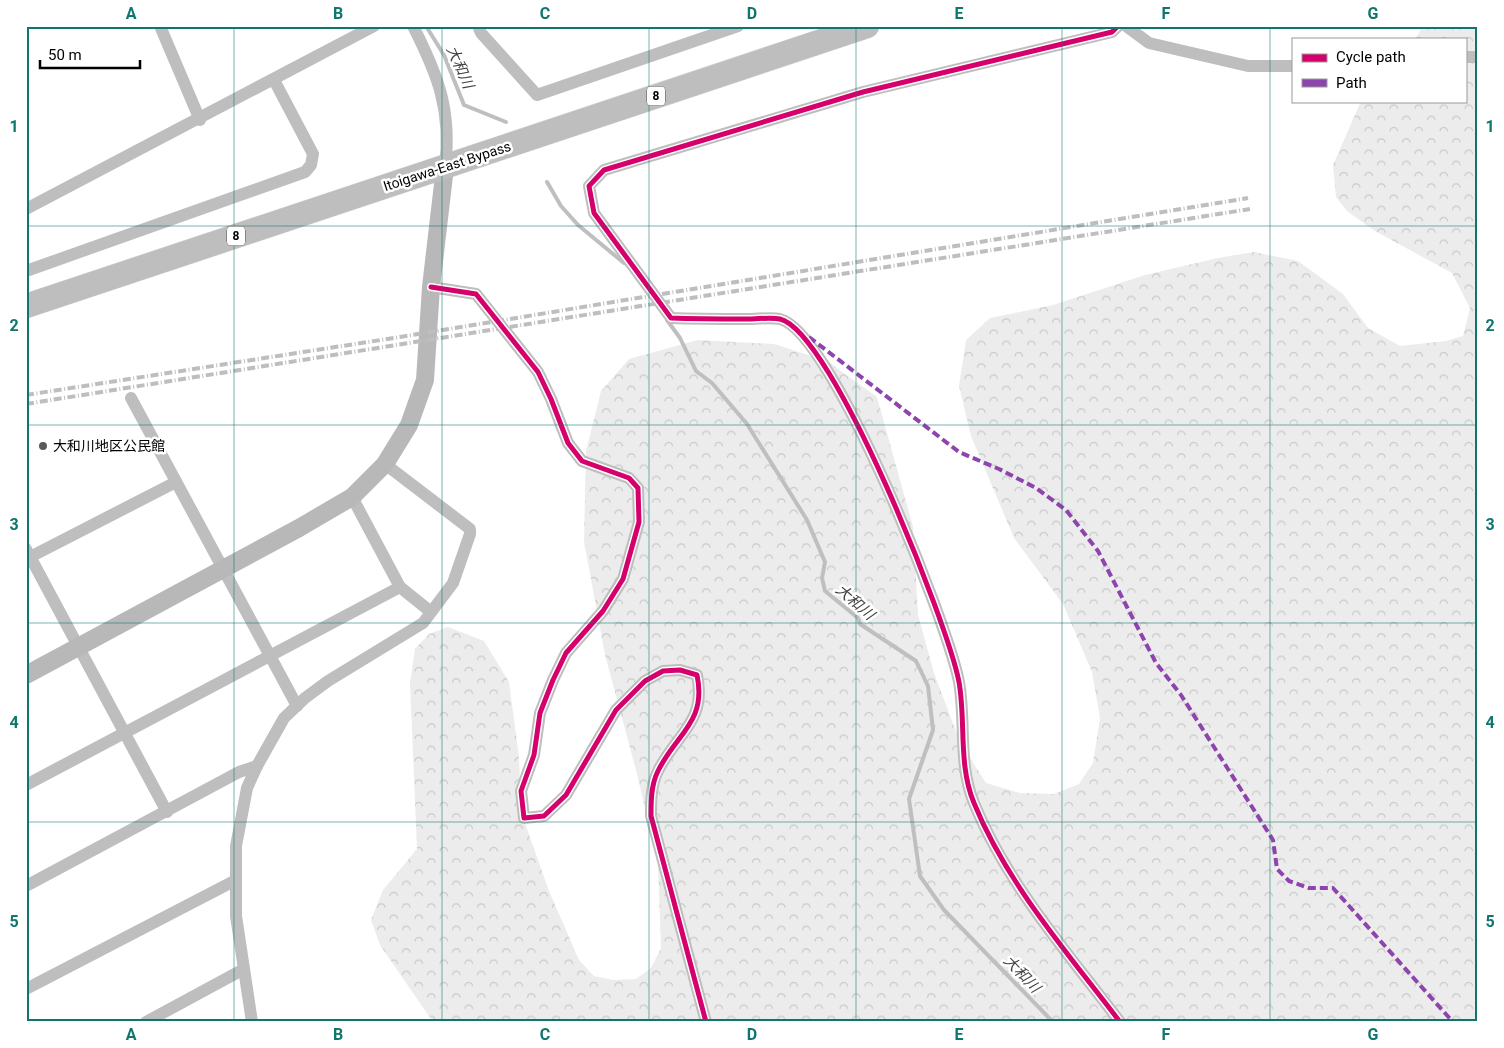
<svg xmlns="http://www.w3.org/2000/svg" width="1504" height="1048" viewBox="0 0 1504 1048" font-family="Roboto,'Noto Sans JP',sans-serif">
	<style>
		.forest { fill: url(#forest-crowns) }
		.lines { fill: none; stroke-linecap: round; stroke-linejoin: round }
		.stream { stroke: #bfbfbf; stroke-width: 4 }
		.highway-casing { stroke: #dbdbdb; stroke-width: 25 }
		.street { stroke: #bebebe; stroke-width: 12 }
		.secondary { stroke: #b8b8b8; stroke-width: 18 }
		.highway { stroke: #bebebe; stroke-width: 24 }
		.rail { stroke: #bebebe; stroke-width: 4; stroke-dasharray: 8 2.5 1 2.5; stroke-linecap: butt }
		.quiet { stroke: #8e44ad; stroke-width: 4; stroke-dasharray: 8 4; stroke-linecap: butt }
		.cycleway-casing { stroke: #fff; stroke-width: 8 }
		.cycleway { stroke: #d6006c; stroke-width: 5 }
		.grid { fill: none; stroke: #0f766e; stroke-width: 1; stroke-opacity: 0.55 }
		.poi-dot { fill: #595959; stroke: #fff; stroke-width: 2 }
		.labels { text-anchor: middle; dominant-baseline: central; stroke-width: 5; stroke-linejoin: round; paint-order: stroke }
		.shield { fill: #fff; stroke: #4c4c4c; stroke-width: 1 }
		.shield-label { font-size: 12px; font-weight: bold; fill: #000 }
		.street-label { font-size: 14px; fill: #000; stroke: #fff }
		.poi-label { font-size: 14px; fill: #000; stroke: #fff; text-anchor: start }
		.water-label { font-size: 15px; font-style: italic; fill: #444; stroke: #fff }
		.neatline { fill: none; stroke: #0f766e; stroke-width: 2 }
		.grid-label { font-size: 16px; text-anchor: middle; font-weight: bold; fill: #0f766e }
	</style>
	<defs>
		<pattern id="forest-crowns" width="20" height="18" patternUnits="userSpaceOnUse" patternTransform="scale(1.25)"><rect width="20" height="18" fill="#ececec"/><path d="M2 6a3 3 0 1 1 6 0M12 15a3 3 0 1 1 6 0" fill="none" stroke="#c9c9c9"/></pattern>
	</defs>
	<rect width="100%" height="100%" fill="#fff"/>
	<!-- forest -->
	<polygon class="forest" points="1423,26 1478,26 1478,1022 433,1022 380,945 371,920 383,890 417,849 410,683 415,649 429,634 448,627 484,641 509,682 519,757 521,812 549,891 579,960 594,976 613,980 636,979 651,968 661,948 658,864 636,770 605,655 584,541 586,451 601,391 629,359 698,340 774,344 827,361 877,397 913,527 918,615 934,673 960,742 986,783 1020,793 1054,794 1079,784 1093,763 1100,718 1092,672 1063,604 1014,538 971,436 959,386 966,340 990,318 1053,305 1145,275 1218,258 1254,252 1298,261 1343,294 1368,328 1400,346 1446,341 1463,336 1470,308 1452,273 1375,231 1347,211 1336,197 1333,165 1361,101 1465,101 1465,39 1415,39"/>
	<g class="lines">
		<!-- stream -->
		<g class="stream">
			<polyline points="426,26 444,55 464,105 506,122"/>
			<polyline points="547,182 561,206 578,225 624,263"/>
			<polyline points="667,320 680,338 696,371 712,383 747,424 807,520 825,562 822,578 825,591 858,618 860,624 916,661 928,686 933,730 909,799 920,876 944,910 1053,1022"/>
		</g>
		<defs>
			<polyline id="highway" points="26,306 867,26"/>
		</defs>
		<!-- highway casing -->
		<use href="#highway" class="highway-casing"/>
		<!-- street -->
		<g class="street">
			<polyline points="160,26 200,120"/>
			<path d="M413,26C438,75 452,111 445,167"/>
			<polyline points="478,26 481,33 537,95 738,26"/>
			<path d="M1118,26L1112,32L863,92L604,170L589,186L594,213L671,318C697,319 723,319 749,319C758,319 771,317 780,319C833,332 948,624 959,682C966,721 958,765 974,803C1007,884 1067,952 1120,1022"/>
			<polyline points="1126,26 1149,43 1248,66 1293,66"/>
			<polyline points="1465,57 1478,57"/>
			<polyline points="26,209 374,26"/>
			<polyline points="26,271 305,172 311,165 313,154 274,80"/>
			<path d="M431,287L476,294L538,372L551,399L568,443L582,461L629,478L638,488L639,522L623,579L603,611L566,653L553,680L540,713L534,755L521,791L524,818L544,816L566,795L616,710L645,681L663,671L680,670L697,675C707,722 676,734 658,771C651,785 651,801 651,816L706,1022"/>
			<polyline points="131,398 297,706"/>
			<polyline points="352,497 400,587 431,612"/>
			<polyline points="26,549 167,812"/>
			<polyline points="30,557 176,482"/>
			<polyline points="26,785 400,587"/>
			<polyline points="26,886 239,772 257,766"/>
			<polyline points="26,989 236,880"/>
			<polyline points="146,1022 244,969"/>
			<polyline points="252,1022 236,916 236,846 247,788 257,766 284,718 305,698 328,681 423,623 453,583 470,534 470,529 385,464"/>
		</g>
		<!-- secondary -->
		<polyline class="secondary" points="26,675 299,528 352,497 385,464 409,425 425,380 431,287 445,167"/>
		<!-- highway -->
		<use href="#highway" class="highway"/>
		<!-- rail -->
		<g class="rail">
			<polyline points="26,395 400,337 1248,198"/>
			<polyline points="26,404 1250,209"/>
		</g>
		<!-- quiet -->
		<polyline class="quiet" points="809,337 959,452 999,469 1036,488 1066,510 1098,551 1156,663 1181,695 1273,840 1277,869 1289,881 1309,888 1333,888 1453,1022"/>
		<defs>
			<g id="cycleway">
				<path d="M1118,26L1112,32L863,92L604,170L589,186L594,213L671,318C697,319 723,319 749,319C758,319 771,317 780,319C833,332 948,624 959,682C966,721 958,765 974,803C1007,884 1067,952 1120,1022"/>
				<path d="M431,287L476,294L538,372L551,399L568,443L582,461L629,478L638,488L639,522L623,579L603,611L566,653L553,680L540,713L534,755L521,791L524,818L544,816L566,795L616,710L645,681L663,671L680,670L697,675C707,722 676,734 658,771C651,785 651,801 651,816L706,1022"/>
			</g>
		</defs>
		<!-- cycleway casing -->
		<use href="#cycleway" class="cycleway-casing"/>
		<!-- cycleway -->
		<use href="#cycleway" class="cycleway"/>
	</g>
	<!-- grid -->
	<path class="grid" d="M234,26V1022M442,26V1022M649,26V1022M856,26V1022M1062,26V1022M1270,26V1022M26,226H1478M26,425H1478M26,623H1478M26,822H1478"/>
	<!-- markers -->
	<circle class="poi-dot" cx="43" cy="446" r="5"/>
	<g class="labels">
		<!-- shield labels -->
		<g class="shield">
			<rect x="647" y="86.5" width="18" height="19" rx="4"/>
			<rect x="227" y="226.5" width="18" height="19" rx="4"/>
		</g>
		<g class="shield-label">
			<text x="656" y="96">8</text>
			<text x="236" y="236">8</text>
		</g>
		<!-- street labels -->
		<g class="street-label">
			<text transform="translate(447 166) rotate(-18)">Itoigawa-East Bypass</text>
		</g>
		<!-- poi labels -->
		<g class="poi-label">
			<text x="53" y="446">大和川地区公民館</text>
		</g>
		<!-- water labels -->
		<g class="water-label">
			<text transform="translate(460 67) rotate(66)">大和川</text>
			<text transform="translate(855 602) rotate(41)">大和川</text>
			<text transform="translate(1022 974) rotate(46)">大和川</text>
		</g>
	</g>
	<!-- border -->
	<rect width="1504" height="1048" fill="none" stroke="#ffffff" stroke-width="55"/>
	<!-- legend -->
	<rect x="1292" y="38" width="175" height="65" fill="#ffffff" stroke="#999999"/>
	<rect x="1302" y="54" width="25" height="8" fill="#d6006c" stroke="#999999"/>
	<text x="1336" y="62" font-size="15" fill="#000000">Cycle path</text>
	<rect x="1302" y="79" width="25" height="8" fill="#8e44ad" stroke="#999999"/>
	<text x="1336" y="88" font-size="15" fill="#000000">Path</text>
	<!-- scale -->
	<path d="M40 60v8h100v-8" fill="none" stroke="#000000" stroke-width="2.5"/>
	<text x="48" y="60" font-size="15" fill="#000000" stroke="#ffffff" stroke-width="4" paint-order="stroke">50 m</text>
	<rect x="28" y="28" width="1448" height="992" class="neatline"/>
	<g class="grid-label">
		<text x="131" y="19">A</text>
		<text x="338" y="19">B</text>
		<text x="545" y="19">C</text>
		<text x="752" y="19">D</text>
		<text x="959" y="19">E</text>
		<text x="1166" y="19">F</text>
		<text x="1373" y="19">G</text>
		<text x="14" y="132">1</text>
		<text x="1490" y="132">1</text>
		<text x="14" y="331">2</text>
		<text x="1490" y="331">2</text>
		<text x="14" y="530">3</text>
		<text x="1490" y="530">3</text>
		<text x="14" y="728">4</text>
		<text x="1490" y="728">4</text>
		<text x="14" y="927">5</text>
		<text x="1490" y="927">5</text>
		<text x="131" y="1040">A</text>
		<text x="338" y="1040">B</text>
		<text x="545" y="1040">C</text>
		<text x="752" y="1040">D</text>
		<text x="959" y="1040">E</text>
		<text x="1166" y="1040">F</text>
		<text x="1373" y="1040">G</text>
	</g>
</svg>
